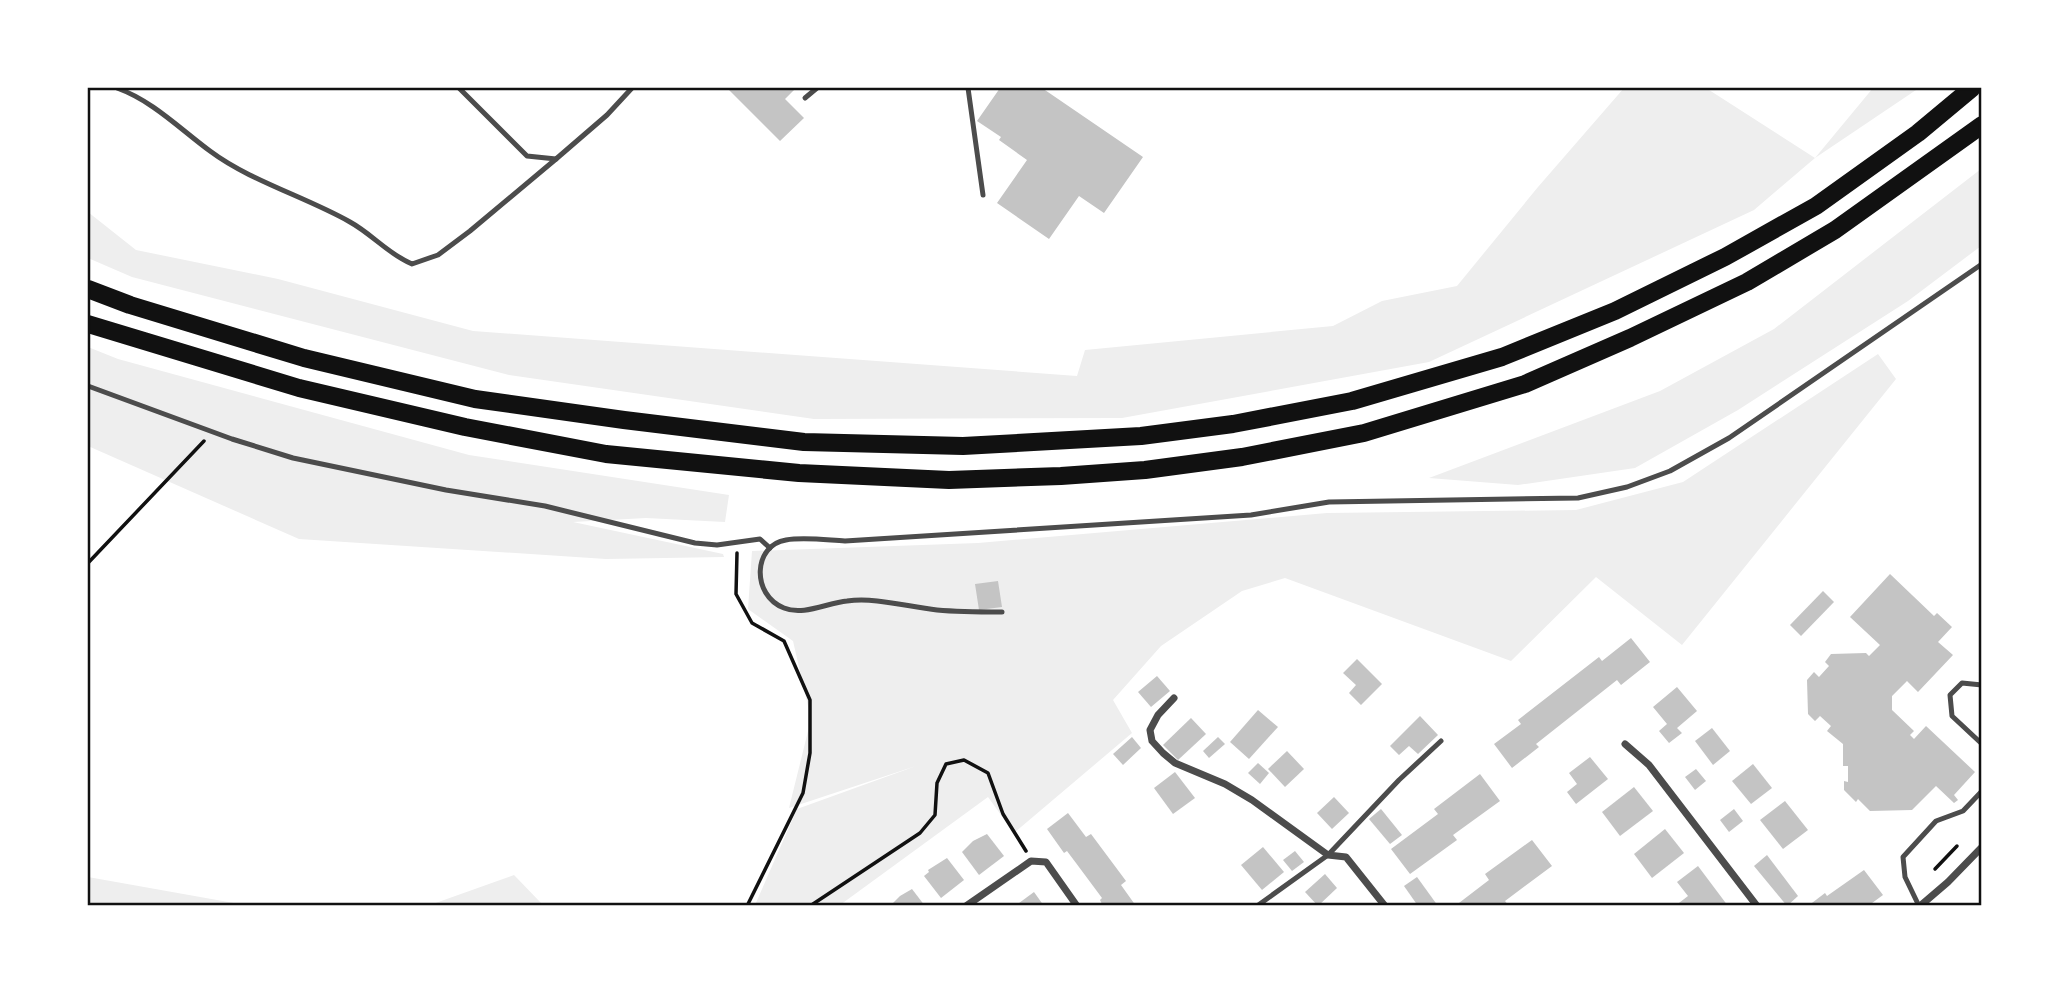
<svg xmlns="http://www.w3.org/2000/svg" width="2069" height="993" viewBox="0 0 2069 993" font-family="Lora,serif">
	<style>
		.green { fill: #eee }
		.building { fill: #c4c4c4 }
		.lines { fill: none; stroke-linecap: round; stroke-linejoin: round }
		.path { stroke: #111; stroke-width: 3.5 }
		.service { stroke: #4c4c4c; stroke-width: 5 }
		.minor { stroke: #4c4c4c; stroke-width: 7 }
		.motorway { stroke: #111; stroke-width: 18 }
		.neatline { fill: none; stroke: #111; stroke-width: 2.5 }
	</style>
	<rect width="100%" height="100%" fill="#fff"/>
	<!-- green -->
	<g class="green">
		<polygon points="1624,88 1706,88 1815,158 1873,88 1919,88 1815,158 1754,210 1429,362 1122,418 814,419 509,375 132,277 88,258 88,212 136,250 278,279 473,331 1077,376 1085,350 1333,326 1382,301 1457,286 1538,187"/>
		<polygon points="1981,169 1981,246 1908,301 1738,410 1635,468 1518,485 1429,478 1660,391 1774,329"/>
		<polygon points="88,347 118,359 469,455 729,495 725,522 646,518 573,522 723,554 724,557 606,559 299,539 88,446"/>
		<polygon points="1878,354 1896,379 1682,645 1596,577 1511,661 1285,578 1242,591 1161,646 1113,700 1132,733 1014,833 988,797 840,905 755,905 797,809 916,766 789,808 811,719 793,641 748,609 752,551 978,543 1327,513 1576,510 1683,482"/>
		<polygon points="514,875 543,905 430,905"/>
		<polygon points="88,877 245,905 88,905"/>
	</g>
	<!-- building -->
	<g class="building">
		<polygon points="727,88 796,88 785,99 804,118 780,141"/>
		<polygon points="1000,88 1029,88 1033,90 1035,88 1042,88 1143,157 1104,213 1079,196 1049,239 997,203 1027,160 999,140 1001,137 977,121"/>
		<polygon points="1890,574 1934,616 1937,613 1952,627 1938,642 1953,655 1918,692 1907,681 1892,696 1892,710 1914,731 1910,735 1914,739 1926,726 1975,772 1954,795 1958,800 1954,803 1936,786 1912,810 1870,811 1858,799 1856,802 1844,790 1844,781 1848,782 1848,766 1843,766 1843,744 1827,731 1831,726 1820,716 1815,721 1808,714 1807,680 1814,672 1819,677 1829,666 1825,662 1831,654 1866,653 1869,656 1880,645 1850,617"/>
		<polygon points="998,581 1002,607 979,610 975,584"/>
		<polygon points="1823,591 1834,602 1801,636 1790,625"/>
		<polygon points="1631,638 1650,662 1621,685 1617,680 1536,744 1539,747 1512,768 1494,744 1521,724 1518,720 1599,657 1602,661"/>
		<polygon points="1357,659 1382,684 1361,705 1349,693 1356,685 1343,673"/>
		<polygon points="1157,676 1170,691 1151,707 1138,692"/>
		<polygon points="1677,687 1697,711 1677,728 1682,733 1669,743 1659,731 1667,724 1653,707"/>
		<polygon points="1258,710 1278,727 1249,759 1230,742"/>
		<polygon points="1420,716 1438,735 1418,754 1409,746 1399,755 1390,746"/>
		<polygon points="1191,718 1206,734 1178,760 1163,745"/>
		<polygon points="1712,728 1730,751 1713,765 1695,741"/>
		<polygon points="1132,737 1141,748 1123,765 1113,754"/>
		<polygon points="1218,737 1225,744 1209,758 1203,751"/>
		<polygon points="1287,751 1304,769 1285,787 1268,769"/>
		<polygon points="1590,757 1608,779 1576,804 1567,792 1577,784 1569,773"/>
		<polygon points="1258,763 1269,773 1260,784 1248,773"/>
		<polygon points="1753,764 1772,788 1751,804 1732,781"/>
		<polygon points="1696,769 1706,781 1695,790 1685,777"/>
		<polygon points="1175,772 1195,798 1173,814 1154,788"/>
		<polygon points="1480,774 1500,801 1453,835 1457,840 1410,874 1391,849 1438,814 1434,809"/>
		<polygon points="1634,787 1653,811 1620,836 1602,812"/>
		<polygon points="1334,797 1349,813 1332,829 1317,813"/>
		<polygon points="1785,801 1808,830 1783,849 1760,820"/>
		<polygon points="1381,809 1402,835 1390,844 1369,819"/>
		<polygon points="1734,809 1743,821 1729,832 1720,820"/>
		<polygon points="1068,813 1086,837 1091,834 1126,881 1121,885 1136,906 1103,906 1100,900 1102,898 1076,863 1067,851 1064,853 1047,829"/>
		<polygon points="1665,829 1684,853 1652,878 1634,854"/>
		<polygon points="987,834 1004,856 979,875 962,852 973,841"/>
		<polygon points="1532,840 1552,866 1505,901 1509,906 1455,906 1489,880 1485,874"/>
		<polygon points="1263,847 1284,872 1262,890 1241,865"/>
		<polygon points="1295,851 1304,862 1292,871 1283,860"/>
		<polygon points="1767,855 1798,896 1787,906 1754,866"/>
		<polygon points="947,858 964,880 941,898 924,876 929,872 928,870"/>
		<polygon points="1698,866 1728,906 1710,906 1708,903 1704,906 1675,906 1688,896 1677,882"/>
		<polygon points="1864,870 1883,895 1868,906 1808,906 1825,893 1827,896"/>
		<polygon points="1325,874 1337,888 1318,906 1305,892"/>
		<polygon points="1417,877 1438,906 1418,906 1404,886"/>
		<polygon points="912,889 925,906 890,906 900,896"/>
		<polygon points="1034,892 1044,906 1015,906"/>
	</g>
	<g class="lines">
		<!-- path -->
		<g class="path">
			<polyline points="737,553 736,594 752,623 784,641 810,700 810,753 803,793 747,906"/>
			<polyline points="88,563 204,441"/>
			<polyline points="1935,869 1957,846"/>
			<polyline points="1981,873 1982,873"/>
			<polyline points="810,906 920,833 935,815 937,783 946,764 964,760 988,773 1003,814 1026,851"/>
		</g>
		<!-- service -->
		<g class="service">
			<path d="M117,88C153,101 180,129 210,151C250,181 306,197 350,222C372,234 388,254 412,264L438,255L470,231L556,159"/>
			<polyline points="459,88 527,156 556,159 607,115 632,88"/>
			<polyline points="968,88 983,195"/>
			<polyline points="805,98 817,88"/>
			<polyline points="88,386 232,439 293,458 446,490 545,506 695,543 717,545 760,539 770,548"/>
			<path d="M1002,612C980,612 959,612 937,610C908,607 876,597 847,601C827,603 803,616 784,608C751,595 753,545 786,540C804,537 826,540 845,541L1251,515L1329,502L1578,498L1627,487L1670,471L1729,438L1982,264"/>
			<polyline points="1982,685 1962,683 1950,695 1952,716 1982,744"/>
			<polyline points="1257,906 1328,855 1399,780 1441,741"/>
			<polyline points="1919,906 1905,877 1903,857 1936,821 1963,811 1982,791"/>
		</g>
		<!-- minor -->
		<g class="minor">
			<polyline points="1174,698 1158,715 1150,730 1152,741 1163,753 1175,763 1225,784 1252,800 1328,855 1346,857 1385,906"/>
			<polyline points="1625,744 1649,765 1757,906"/>
			<polyline points="966,906 1031,861 1046,862 1077,906"/>
			<polyline points="1920,906 1948,882 1982,847"/>
		</g>
		<!-- motorway -->
		<g class="motorway">
			<polyline points="88,289 130,305 304,358 475,399 624,420 804,442 963,446 1141,436 1233,424 1352,401 1502,357 1615,311 1725,257 1816,206 1918,133 1972,88"/>
			<polyline points="88,324 299,388 465,427 606,454 799,473 949,480 1061,476 1145,470 1242,457 1364,433 1525,384 1630,338 1747,282 1835,230 1982,125"/>
		</g>
	</g>
	<!-- border -->
	<rect width="2069" height="993" fill="none" stroke="#ffffff" stroke-width="178"/>
	<rect x="89" y="89" width="1891" height="815" class="neatline"/>
</svg>
